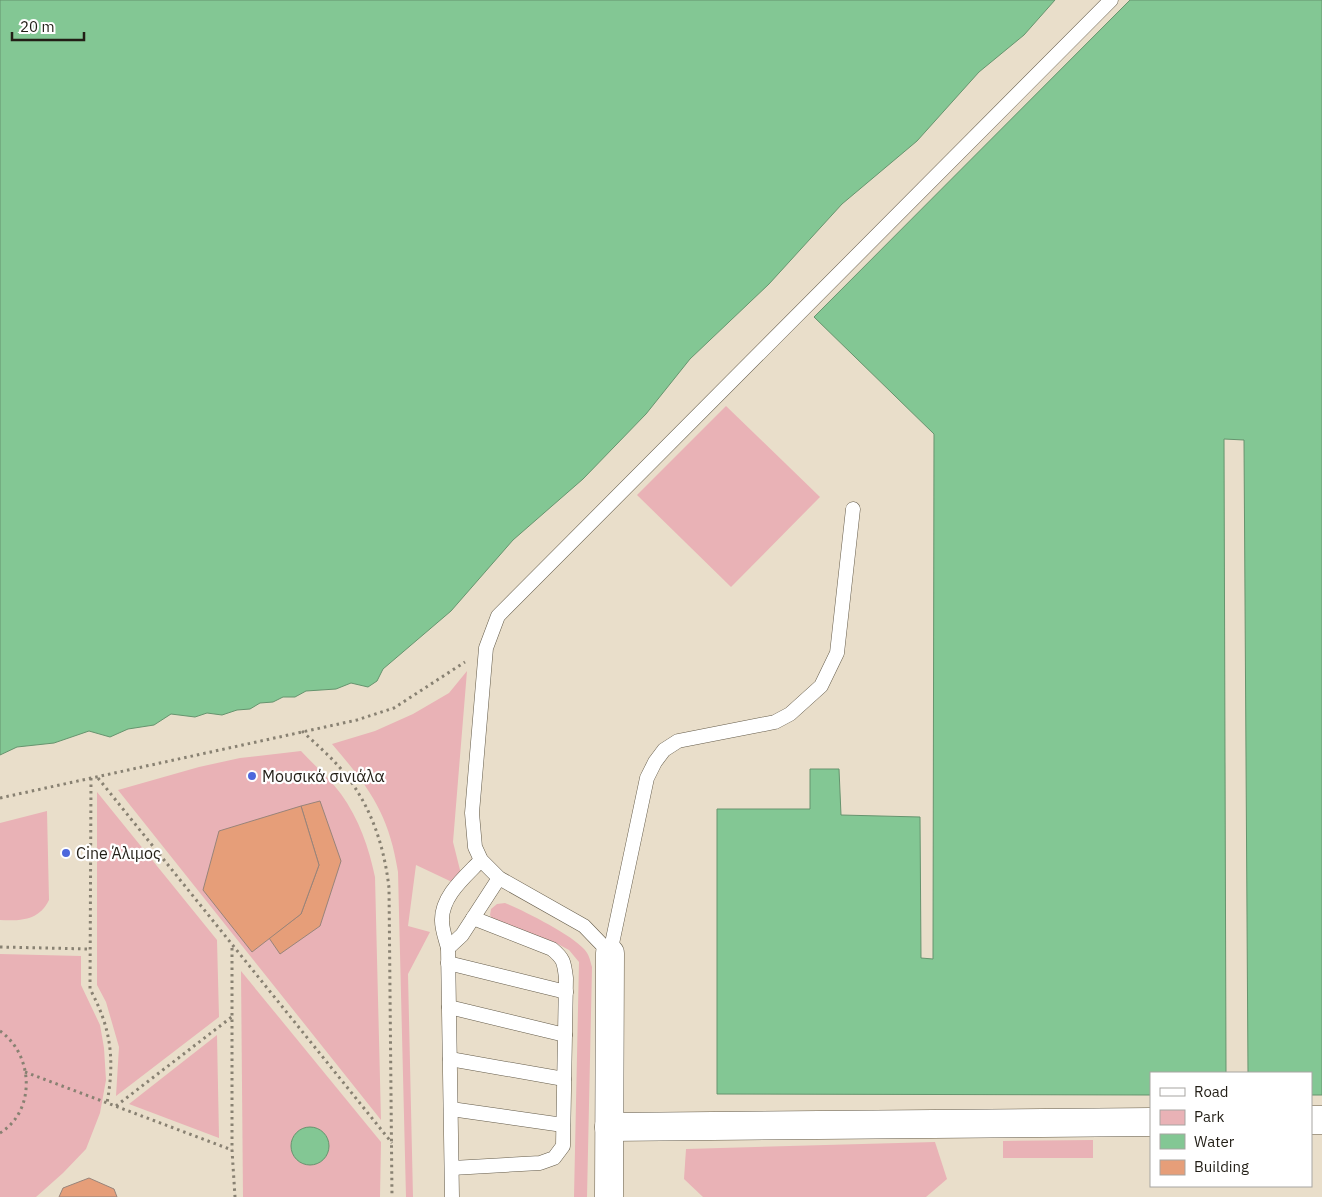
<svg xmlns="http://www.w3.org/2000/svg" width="1322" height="1197" viewBox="0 0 1322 1197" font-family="'IBM Plex Sans',sans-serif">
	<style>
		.green { fill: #e9b2b6 }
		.water { fill: #83c794; stroke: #66946e }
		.building { fill: #e69e79; stroke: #98847a }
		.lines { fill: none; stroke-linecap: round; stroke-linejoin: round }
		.service-casing { stroke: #645b49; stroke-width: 15 }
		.minor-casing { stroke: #645b49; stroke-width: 29 }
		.path { stroke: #888172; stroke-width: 3; stroke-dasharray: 2.5 4; stroke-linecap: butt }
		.service { stroke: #fff; stroke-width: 14 }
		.minor { stroke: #fff; stroke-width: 28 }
		.poi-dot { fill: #4d67dc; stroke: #fff; stroke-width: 2 }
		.labels { text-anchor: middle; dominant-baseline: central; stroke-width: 4.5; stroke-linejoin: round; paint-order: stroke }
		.poi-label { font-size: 16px; fill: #221e16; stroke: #fff; text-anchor: start }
	</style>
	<rect width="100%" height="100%" fill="#e9deca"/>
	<!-- green -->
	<g class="green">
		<polygon points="726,406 820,497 731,587 637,495"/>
		<path d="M467,671L453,842L461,874L452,882L416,865L408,926L430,932L408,974L413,1197H406L398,872C389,814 369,787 332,744L375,731L413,714L449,693Z"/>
		<path d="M301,751C314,765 330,779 341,794C359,819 369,848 375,877L381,1120L118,790L199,767L240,758Z"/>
		<polygon points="97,792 217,940 219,1017 116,1096 119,1047 106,1002 97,985"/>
		<path d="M47,811L49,900C39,921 19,921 0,920V823Z"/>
		<path d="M505,903C523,910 572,935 584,949C589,954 590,960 592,967L587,1197H574L579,962L569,950L554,942L493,920L490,915L491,909L497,904Z"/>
		<polygon points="0,954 81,956 81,985 100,1025 104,1048 106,1080 100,1113 86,1149 63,1173 36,1197 0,1197"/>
		<polygon points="241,971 381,1142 380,1197 243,1197"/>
		<polygon points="217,1035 219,1138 129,1104"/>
		<polygon points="1093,1140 1093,1158 1003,1158 1003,1141"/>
		<polygon points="935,1142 947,1179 926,1197 703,1197 684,1179 686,1149"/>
	</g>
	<!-- water -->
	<g class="water">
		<polygon points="0,0 1055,0 1024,35 979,72 917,141 842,204 769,284 690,359 646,414 583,479 513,540 451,611 383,669 377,681 368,687 351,683 336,689 306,691 295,697 283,697 273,702 260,703 250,709 237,710 222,715 207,713 195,717 171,714 154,725 128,729 110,737 89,731 54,743 17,747 0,755"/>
		<polygon points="1130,0 1322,0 1322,1095 1311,1095 1311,1073 1248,1073 1244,440 1224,439 1226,1073 1151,1073 1151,1095 717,1094 717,809 810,809 810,769 839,769 841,815 920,817 921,958 933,959 934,434 814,317"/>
		<circle cx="310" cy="1146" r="19"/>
	</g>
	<!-- building -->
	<g class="building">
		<polygon points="320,801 341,861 320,926 280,954 269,938 301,914 319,865 301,806"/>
		<polygon points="301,806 319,865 301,914 252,952 203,890 219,831"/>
		<polygon points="89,1178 114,1189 117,1197 59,1197 63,1188"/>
	</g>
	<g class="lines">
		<defs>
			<g id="service">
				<polyline points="448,948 462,935 499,878"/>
				<polyline points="610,953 584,926 499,878 481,860 475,847 472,813 486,648 498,616 1111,0"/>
				<polyline points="610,953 647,778 655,762 664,750 678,741 775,722 790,714 821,686 837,653 853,509"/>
				<polyline points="448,963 566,992"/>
				<polyline points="449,1007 565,1035"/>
				<polyline points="450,1059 564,1079"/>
				<polyline points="451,1109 563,1125"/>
				<path d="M452,1168L540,1163L554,1158L563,1146L566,978C564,962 564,959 552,949L473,918"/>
				<path d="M452,1197L448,948C446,940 442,930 442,921C441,896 465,877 481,860"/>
			</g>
			<g id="minor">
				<polyline points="1311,1120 1322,1120"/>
				<polyline points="609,1127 1151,1122"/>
				<polyline points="609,1197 610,953"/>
			</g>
		</defs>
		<!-- service casing -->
		<use href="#service" class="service-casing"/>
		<!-- minor casing -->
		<use href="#minor" class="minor-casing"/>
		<!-- path -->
		<g class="path">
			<path d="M302,731C316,744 329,755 341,769C370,803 384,844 389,888L392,1197"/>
			<path d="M91,778L90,989C111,1028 115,1059 107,1103"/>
			<polyline points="98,778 392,1143"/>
			<polyline points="0,798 357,720 394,708 465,662"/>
			<polyline points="0,947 90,949"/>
			<polyline points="232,948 232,1150 235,1197"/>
			<path d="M0,1031C34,1055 36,1111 0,1133"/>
			<polyline points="25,1072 232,1150"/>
			<polyline points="116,1106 233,1016"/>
		</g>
		<!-- service -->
		<use href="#service" class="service"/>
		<!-- minor -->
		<use href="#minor" class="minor"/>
	</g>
	<!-- markers -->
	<g class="poi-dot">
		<circle cx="252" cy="776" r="5"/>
		<circle cx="66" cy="853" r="5"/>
	</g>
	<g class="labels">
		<!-- poi labels -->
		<g class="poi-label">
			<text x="262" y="776">Μουσικά σινιάλα</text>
			<text x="76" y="853">Cine Άλιμος</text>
		</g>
	</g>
	<!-- legend -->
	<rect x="1150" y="1072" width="162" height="115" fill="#ffffff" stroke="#a7a5a2"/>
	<rect x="1160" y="1088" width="25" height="8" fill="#ffffff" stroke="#a7a5a2"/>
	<text x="1194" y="1097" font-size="15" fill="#221e16">Road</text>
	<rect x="1160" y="1110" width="25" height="15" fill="#e9b2b6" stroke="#a7a5a2"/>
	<text x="1194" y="1122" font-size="15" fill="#221e16">Park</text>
	<rect x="1160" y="1134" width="25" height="15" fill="#83c794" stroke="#a7a5a2"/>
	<text x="1194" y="1147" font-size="15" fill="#221e16">Water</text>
	<rect x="1160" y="1160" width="25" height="15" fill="#e69e79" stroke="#a7a5a2"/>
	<text x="1194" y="1172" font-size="15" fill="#221e16">Building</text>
	<!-- scale -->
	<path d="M12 32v8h72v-8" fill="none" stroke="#221e16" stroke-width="2.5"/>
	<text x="20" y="32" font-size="15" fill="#221e16" stroke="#ffffff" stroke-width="4" paint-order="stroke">20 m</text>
</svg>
